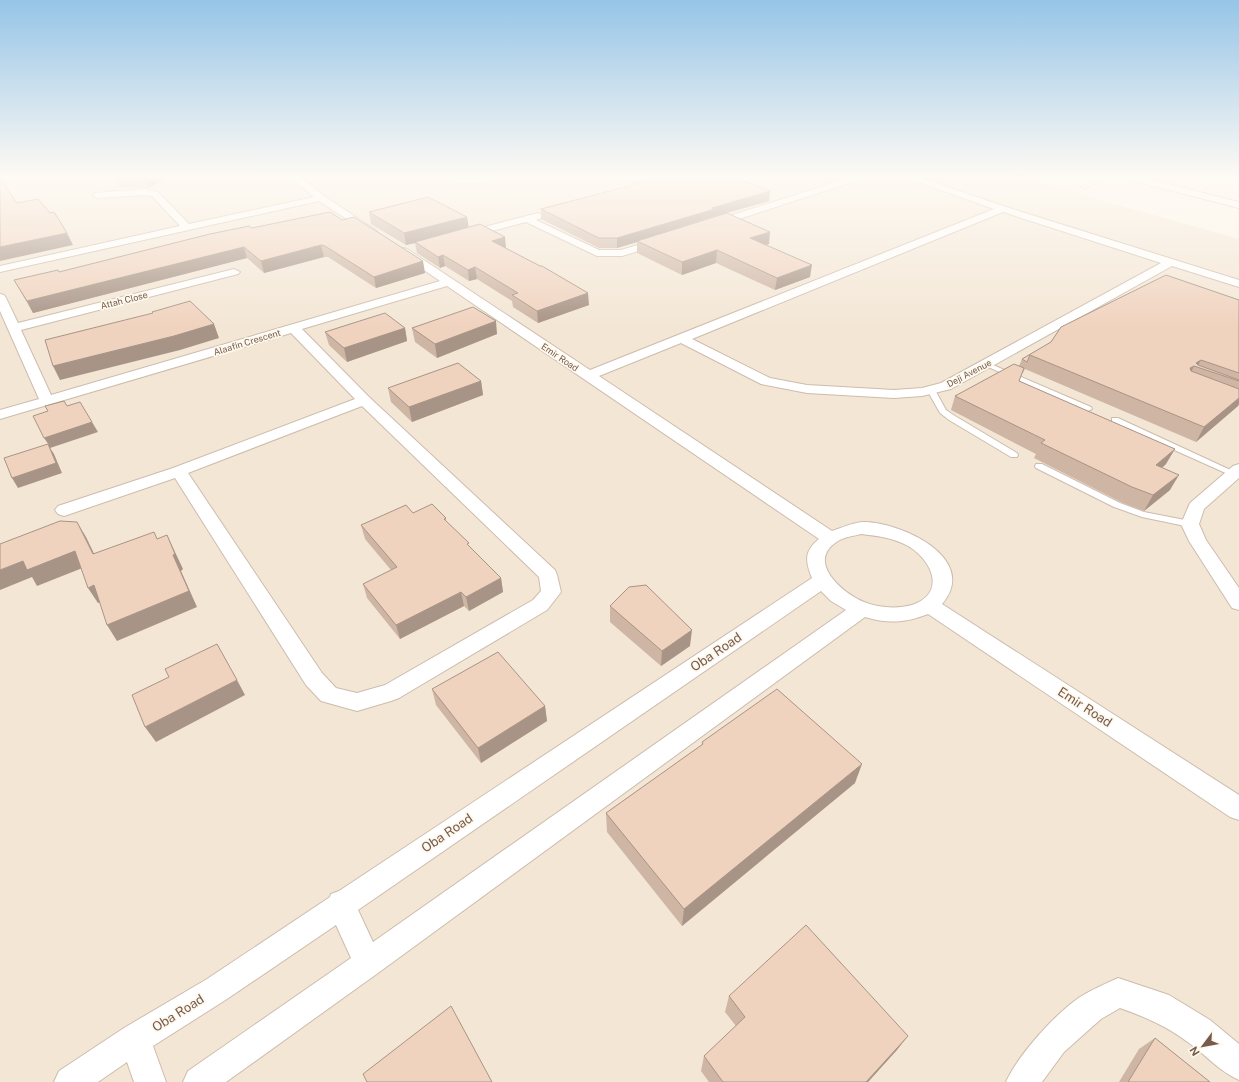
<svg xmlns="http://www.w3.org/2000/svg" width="1239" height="1082" viewBox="0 0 1239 1082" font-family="'Public Sans',sans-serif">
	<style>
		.residential { fill: #f3e6d5 }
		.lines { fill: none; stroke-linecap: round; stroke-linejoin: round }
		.lane-casing { stroke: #cdbcad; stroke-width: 2 }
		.street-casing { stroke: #cdbcad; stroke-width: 2 }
		.lane { fill: #fff; fill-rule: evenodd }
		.street { fill: #fff; fill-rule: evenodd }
		.wall { fill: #ceb5a4 }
		.shaded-wall { fill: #a89486 }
		.building { fill: #f0d3bf; stroke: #a89486 }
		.labels { text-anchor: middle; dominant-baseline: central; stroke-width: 3.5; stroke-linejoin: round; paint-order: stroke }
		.far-street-label { font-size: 9px; fill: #755b4c; stroke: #fef8ed }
		.near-street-label { font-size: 13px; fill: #755b4c; stroke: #fef8ed }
	</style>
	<rect width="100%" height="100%" fill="#fcf4e7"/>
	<!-- residential -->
	<polygon class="residential" points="0,175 1012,175 1239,239 1239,1082 0,1082"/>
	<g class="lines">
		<defs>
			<g id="lane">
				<polygon points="1108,175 1114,175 1085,188 1081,187"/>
				<polygon points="986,362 1091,407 1092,409 1088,411 1085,411 984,365 984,363"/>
				<polygon points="928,388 934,388 946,410 955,416 1017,453 1018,455 1017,457 1011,457 949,420 940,413 927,390"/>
				<polygon points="1112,418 1118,418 1237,473 1233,475 1230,475 1112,422"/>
				<polygon points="1036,464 1042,464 1120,503 1144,512 1190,521 1194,524 1190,527 1142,517 1114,507 1036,468 1035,466"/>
			</g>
			<g id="street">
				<polygon points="288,175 298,175 324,196 377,231 376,233 368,233 319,201 0,272 0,266 180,226 152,196 144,195 98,198 95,197 93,195 95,193 144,189 158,192 189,224 314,197"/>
				<path d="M442,175H454L466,178L504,175C492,185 454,187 442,175Z"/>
				<polygon points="859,175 873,175 718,226 710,226 709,224 710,222"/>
				<path d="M899,175H912L1006,207L1239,280V287L1172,266L951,389L922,396L894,398L807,393L761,384L681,343L599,376L832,531C841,528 852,523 862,522C899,521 981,558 942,604L1239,795V820L1230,817L928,614C905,623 888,624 865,617L378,973L226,1082H183L188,1071L351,958L336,925L227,999L153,1046L166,1082H134L127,1062L98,1082H54L59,1071L124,1028L207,979L330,897L331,894L339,891L812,578C805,561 804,551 819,539L447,286L302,329L369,397L555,570L557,575L561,592L547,610L399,698L391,701L357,711L321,701L306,685L175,478L70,514L64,516L58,514L55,510L58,506L173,468L355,399L291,333L0,419V410L39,399L0,311V294L4,295L6,298L18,323L234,269L240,272L238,274L21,330L51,395L440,281L399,253L398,251L403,248L407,249L590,370L994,209ZM1003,212L1161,263L941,383L922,388L894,390L807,385L770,378L692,339ZM362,406L539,577L541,591L533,600L385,685L357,693L336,688L322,673L188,473ZM861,534C878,536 894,538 908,546C932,560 947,593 912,605C898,609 878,608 864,602C842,593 805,561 838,541C844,537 854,536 861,534ZM821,591L831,601L846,610L373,942L358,910Z"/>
				<polygon points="1117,175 1133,175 1239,202 1239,208 1118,177"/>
				<polygon points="538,213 543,216 541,218 536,220 599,250 621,250 661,238 666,241 665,243 622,256 597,256 526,222 465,238 460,235 461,233"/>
				<polygon points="1239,464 1239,478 1204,509 1199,524 1206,540 1239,588 1239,610 1232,608 1189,541 1181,524 1190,503 1233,466"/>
				<path d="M1118,978L1169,995L1210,1020L1239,1044V1080C1220,1072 1206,1055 1189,1043C1167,1026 1145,1017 1120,1008L1101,1019L1064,1052L1042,1082H1006C1018,1055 1055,1014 1080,997C1091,990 1105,984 1118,978Z"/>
			</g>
		</defs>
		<!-- lane casing -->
		<use href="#lane" class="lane-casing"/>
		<!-- street casing -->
		<use href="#street" class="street-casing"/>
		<!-- lane -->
		<use href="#lane" class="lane"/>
		<!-- street -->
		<use href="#street" class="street"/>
	</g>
	<!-- wall -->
	<g class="wall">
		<polygon points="171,175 149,188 119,187 115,177"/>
		<polygon points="770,191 769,201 727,213 769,244 766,245 810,277 775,290 716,263 682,275 637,253 637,242 617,248 599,248 541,219 541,209"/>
		<polygon points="369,212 467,217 468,227 506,248 589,305 538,323 513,307 512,301 477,279 469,281 445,266 440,268 417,253 415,243 406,245 371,224"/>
		<polygon points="342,220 425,273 376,288 328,257 324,257 264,273 247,258 33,313 14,280 59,272 252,228"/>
		<polygon points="1239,300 1239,404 1238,406 1196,442 1025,369 1021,376 1019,381 1166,464 1162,468 1170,490 1144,511 1123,503 1034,458 1036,454 951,410 955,396 1019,366 1022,359 1051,342"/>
		<polygon points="405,328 407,341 347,362 329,345 325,332"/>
		<polygon points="412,328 497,334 437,358 415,342"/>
		<polygon points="481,381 483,395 412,422 391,402 388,388"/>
		<polygon points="413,513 446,518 446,521 469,546 501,578 503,592 469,611 464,606 400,639 367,598 363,584 391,570 365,539 361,525"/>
		<polygon points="610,606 690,646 661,666 610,622"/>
		<polygon points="432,689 545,706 547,721 481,763 436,705"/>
		<polygon points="702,742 855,783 682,926 607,832 606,813 702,745"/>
		<polygon points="729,996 908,1036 896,1051 868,1082 709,1082 701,1071 704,1056 736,1026 725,1012"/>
		<polygon points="1155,1038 1210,1082 1119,1082 1139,1049"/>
	</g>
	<!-- shaded-wall -->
	<g class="shaded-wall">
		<polygon points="149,175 171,175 149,188 145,178"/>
		<polygon points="770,191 769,201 715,216 637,241 637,242 617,248 617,238 712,208"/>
		<polygon points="467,217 469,229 415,242 415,243 406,245 404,233"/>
		<polygon points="770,232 769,244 748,250 750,238"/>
		<polygon points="67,233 73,245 0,261 0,247"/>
		<polygon points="505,237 506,248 492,241"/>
		<polygon points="321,245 324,257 264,273 261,261"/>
		<polygon points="244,247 247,258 33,313 27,301"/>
		<polygon points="717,250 716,263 682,275 682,262"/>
		<polygon points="443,255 445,266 440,268 438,257"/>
		<polygon points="423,261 425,273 376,288 374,277"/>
		<polygon points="812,265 810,277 775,290 777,278"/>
		<polygon points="475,267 477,279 469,281 468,270"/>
		<polygon points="588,293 589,305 538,323 537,311"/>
		<polygon points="496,321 497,334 437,358 435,344"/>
		<polygon points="214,324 219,338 180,350 60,380 53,366"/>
		<polygon points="405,328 407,341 347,362 344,348"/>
		<polygon points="1201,360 1197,367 1196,363"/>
		<polygon points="1194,366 1187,380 1190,368"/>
		<polygon points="481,381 483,395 412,422 409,407"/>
		<polygon points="1239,398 1239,404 1238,406 1196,442 1204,427"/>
		<polygon points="92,422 98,432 50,448 54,454 62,473 18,488 12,478 49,445 44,438"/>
		<polygon points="1175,449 1166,464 1148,480 1156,465"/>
		<polygon points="1179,475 1170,490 1144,511 1153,495"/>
		<polygon points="77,522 86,537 102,570 93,554"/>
		<polygon points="167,535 183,569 181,571 197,607 117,641 107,625 173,555"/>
		<polygon points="75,551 85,567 37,586 32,577 0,590 0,570 23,561"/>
		<polygon points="501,578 503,592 469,611 466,597"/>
		<polygon points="94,585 104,601 98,603 88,588"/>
		<polygon points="461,592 464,606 400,639 396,625"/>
		<polygon points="692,630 690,646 661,666 662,651"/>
		<polygon points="237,680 245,695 156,742 145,727"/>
		<polygon points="545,706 547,721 481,763 478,748"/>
		<polygon points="862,764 855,783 682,926 684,909"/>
		<polygon points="908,1036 896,1051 868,1082 866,1082"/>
	</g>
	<!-- building -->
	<g class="building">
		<polygon points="117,175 149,175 145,178 115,177"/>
		<polygon points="671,175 728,175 770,191 712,208 715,209 617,238 599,238 541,209"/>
		<polygon points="0,179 17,203 38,199 50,213 54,212 67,233 0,247"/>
		<polygon points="428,197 467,217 404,233 369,212"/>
		<polygon points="330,212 342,220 354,217 423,261 374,277 325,246 321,245 261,261 244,247 27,301 14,280 58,270 59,272 210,234 249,226 252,228"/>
		<polygon points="727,213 770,232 750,238 812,265 777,278 717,250 682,262 637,241"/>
		<polygon points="480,224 505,237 492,241 540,266 542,266 588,293 537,311 512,295 518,293 475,267 468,270 443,255 438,257 415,242"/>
		<polygon points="1166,275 1239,300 1239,373 1201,360 1196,363 1198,365 1239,380 1239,381 1194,366 1190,368 1191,371 1239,389 1239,398 1204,427 1030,355 1027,362 1022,359 1051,342 1061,327"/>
		<polygon points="190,301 214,324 174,336 53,366 45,340 153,313 152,312"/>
		<polygon points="473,307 496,321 435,344 412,328"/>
		<polygon points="385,313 405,328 344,348 325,332"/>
		<polygon points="458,363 481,381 409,407 388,388"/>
		<polygon points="1014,364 1024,368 1019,381 1175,449 1156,465 1179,475 1153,495 1132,487 1041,443 1045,440 955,396"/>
		<polygon points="64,401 67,406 80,402 92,422 44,438 33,416 48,411 45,406"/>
		<polygon points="48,444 56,463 12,478 4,458"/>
		<polygon points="432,504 446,518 444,519 469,543 467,544 501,578 466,597 461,592 396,625 363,584 397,567 361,525 406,505 413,513"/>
		<polygon points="60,521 77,522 93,554 154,532 157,539 167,535 175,554 173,555 189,591 107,625 94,585 88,588 75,551 27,570 23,561 0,570 0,544"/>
		<polygon points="646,585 692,630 662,651 610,606 629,587"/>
		<polygon points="217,644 237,680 145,727 132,695 169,677 165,669"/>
		<polygon points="498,652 545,706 478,748 432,689"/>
		<polygon points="777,689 862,764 684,909 606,813 703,744 702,742"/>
		<polygon points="806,925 908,1036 866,1082 723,1082 704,1056 745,1017 729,996"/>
		<polygon points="451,1006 492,1082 367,1082 363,1074"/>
		<polygon points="1155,1038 1210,1082 1128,1082"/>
	</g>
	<!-- sky -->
	<linearGradient id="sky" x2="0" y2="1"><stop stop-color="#96c5e7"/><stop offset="0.54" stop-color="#fefaf4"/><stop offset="1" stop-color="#fefaf4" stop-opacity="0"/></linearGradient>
	<rect width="1239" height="327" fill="url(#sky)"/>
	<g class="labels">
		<!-- far-street labels -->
		<g class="far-street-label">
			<text transform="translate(124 300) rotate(-14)">Attah Close</text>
			<text transform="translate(247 342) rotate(-17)">Alaafin Crescent</text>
			<text transform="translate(560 357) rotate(34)">Emir Road</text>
			<text transform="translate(969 373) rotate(-28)">Deji Avenue</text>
		</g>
		<!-- near-street labels -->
		<g class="near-street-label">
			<text transform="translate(716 652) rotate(-34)">Oba Road</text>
			<text transform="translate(1085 707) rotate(33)">Emir Road</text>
			<text transform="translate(447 833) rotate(-34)">Oba Road</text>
			<text transform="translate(178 1013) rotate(-32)">Oba Road</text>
		</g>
	</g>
	<!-- north arrow -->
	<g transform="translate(1203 1046) rotate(238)" stroke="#fef8ed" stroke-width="3" paint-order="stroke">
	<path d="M0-3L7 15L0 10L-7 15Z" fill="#755b4c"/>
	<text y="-6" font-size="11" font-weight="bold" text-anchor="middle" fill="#755b4c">N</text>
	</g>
</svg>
